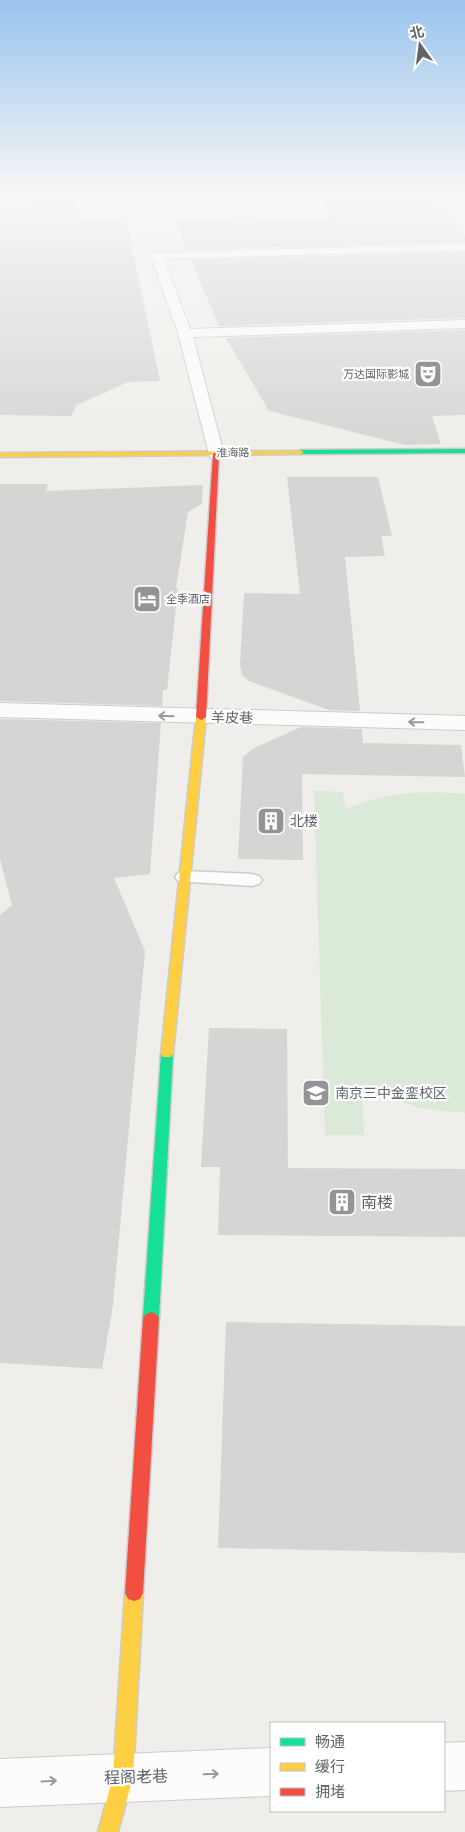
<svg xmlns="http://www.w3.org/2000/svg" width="465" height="1832" viewBox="0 0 465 1832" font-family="'Fira Sans Condensed','Noto Sans SC',sans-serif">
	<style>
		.green { fill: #dae9d8 }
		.building { fill: #d6d5d3 }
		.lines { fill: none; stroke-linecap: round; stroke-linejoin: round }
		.lane-casing { stroke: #ccc; stroke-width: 3 }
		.street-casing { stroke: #ccc; stroke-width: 2 }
		.fast-casing { stroke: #cccccb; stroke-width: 3 }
		.slow-casing { stroke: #cccccb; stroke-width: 3 }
		.jam-casing { stroke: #cccccb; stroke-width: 3 }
		.path { stroke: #cbcfcd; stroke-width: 1; stroke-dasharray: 2 1; stroke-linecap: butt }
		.lane { fill: #fdfcfc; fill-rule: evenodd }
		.street { fill: #fdfcfc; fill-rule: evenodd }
		.fast { fill: #16e098; fill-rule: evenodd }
		.slow { fill: #ffcf43; fill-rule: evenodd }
		.jam { fill: #f24e42; fill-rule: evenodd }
		.oneway { stroke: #97999b }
		.labels { text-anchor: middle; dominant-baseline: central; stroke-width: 4.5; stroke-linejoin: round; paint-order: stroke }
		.far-poi-label { font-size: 11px; fill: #606367; stroke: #fff; text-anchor: end }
		.far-street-label { font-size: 11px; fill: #606367; stroke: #fff }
		.street-label { font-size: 14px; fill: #606367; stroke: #fff }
		.poi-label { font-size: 14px; fill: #606367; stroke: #fff; text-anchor: start }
		.near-poi-label { font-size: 16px; fill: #606367; stroke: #fff; text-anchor: start }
		.near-street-label { font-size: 16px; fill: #606367; stroke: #fff }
	</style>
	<rect width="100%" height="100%" fill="#efeeea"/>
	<!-- green -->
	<path class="green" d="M314,791L343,792L346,809C383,792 425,790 465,794V1113L420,1108L362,1087L364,1135H325Z"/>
	<!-- building -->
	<g class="building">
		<polygon points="320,194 428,194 465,236 465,242 187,250 175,219 234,219 235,222 330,220"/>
		<polygon points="81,195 73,220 126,219 160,381 128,382 77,405 71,416 0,415 0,215 21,201 36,201 43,196"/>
		<polygon points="465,252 465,318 219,326 191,260"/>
		<polygon points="465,330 465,415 432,416 441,444 405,445 269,411 226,338"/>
		<polygon points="287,477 378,477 392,536 381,536 385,556 345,557 360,711 329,710 249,681 242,675 240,665 244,593 300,594"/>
		<polygon points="0,484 48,484 46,491 203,485 202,504 188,512 176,588 178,588 167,690 163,690 162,706 0,701"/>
		<polygon points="0,719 161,723 150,874 114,878 145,951 113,1305 102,1369 0,1363 0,915 12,905 0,859"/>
		<polygon points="301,727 362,729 363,743 461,745 465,777 302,774 303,860 238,859 243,757 254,748"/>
		<polygon points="209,1028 287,1029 288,1168 465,1169 465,1237 218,1235 220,1167 201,1167"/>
		<polygon points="226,1322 465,1326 465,1553 218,1548"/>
	</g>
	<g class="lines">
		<defs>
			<polygon id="lane" points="185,871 252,874 259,876 262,880 259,884 252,886 178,881 175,877 178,873"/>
			<g id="street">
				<polygon points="9,194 21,194 0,209 0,201"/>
				<polygon points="465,244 465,250 164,259 190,329 465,320 465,328 193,337 224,454 222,458 210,458 178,333 151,256 153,253"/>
				<polygon points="0,703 465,716 465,730 0,717"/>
				<polygon points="465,1742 465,1790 444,1791 444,1743"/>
				<polygon points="271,1748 271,1796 0,1807 0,1759"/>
			</g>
			<g id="fast">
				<polygon points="465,449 465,453 301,454 298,452 301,450"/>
				<polygon points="167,1050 171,1051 173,1054 159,1318 156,1322 151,1324 146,1322 143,1318 161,1054 163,1051"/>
			</g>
			<g id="slow">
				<polygon points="303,451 303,453 301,454 0,457 0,453"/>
				<polygon points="201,714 206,717 173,1054 171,1057 163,1057 161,1054 196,717"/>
				<polygon points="134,1585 140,1587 143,1593 133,1777 118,1832 98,1832 113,1777 125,1593 128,1587"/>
			</g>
			<g id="jam">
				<polygon points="216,452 219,454 206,717 201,720 196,717 213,454"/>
				<polygon points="151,1312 156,1314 159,1318 143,1593 140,1599 134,1601 128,1599 125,1593 143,1318 146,1314"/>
			</g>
		</defs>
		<!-- lane casing -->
		<use href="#lane" class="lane-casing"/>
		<!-- street casing -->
		<use href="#street" class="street-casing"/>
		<!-- fast casing -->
		<use href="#fast" class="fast-casing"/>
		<!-- slow casing -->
		<use href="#slow" class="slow-casing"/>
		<!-- jam casing -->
		<use href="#jam" class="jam-casing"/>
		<!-- path -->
		<polyline class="path" points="453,194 465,207"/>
		<!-- lane -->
		<use href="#lane" class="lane"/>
		<!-- street -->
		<use href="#street" class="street"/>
		<!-- fast -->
		<use href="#fast" class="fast"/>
		<!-- slow -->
		<use href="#slow" class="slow"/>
		<!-- jam -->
		<use href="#jam" class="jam"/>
	</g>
	<!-- one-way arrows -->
	<defs><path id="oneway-shaft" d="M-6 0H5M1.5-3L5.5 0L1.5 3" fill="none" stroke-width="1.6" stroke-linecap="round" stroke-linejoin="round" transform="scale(1.25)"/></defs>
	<g class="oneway">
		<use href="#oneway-shaft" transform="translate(166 716) rotate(-178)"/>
		<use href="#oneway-shaft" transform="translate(416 722) rotate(-179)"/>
		<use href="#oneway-shaft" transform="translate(211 1774) rotate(-2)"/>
		<use href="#oneway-shaft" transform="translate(49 1781) rotate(-3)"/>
	</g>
	<!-- sky -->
	<linearGradient id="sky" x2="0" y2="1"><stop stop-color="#99c4ed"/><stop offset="0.43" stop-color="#f8f7f6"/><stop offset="1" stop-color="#f8f7f6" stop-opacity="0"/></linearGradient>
	<rect width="465" height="451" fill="url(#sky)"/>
	<!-- icons -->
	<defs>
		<symbol id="theatre-square" viewBox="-11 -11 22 22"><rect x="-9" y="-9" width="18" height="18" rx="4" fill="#929495" stroke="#fff"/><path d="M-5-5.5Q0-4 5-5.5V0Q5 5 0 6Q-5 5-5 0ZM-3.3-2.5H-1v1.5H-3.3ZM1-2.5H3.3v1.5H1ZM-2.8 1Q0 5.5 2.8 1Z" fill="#fff"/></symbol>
		<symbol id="hotel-square" viewBox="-11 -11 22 22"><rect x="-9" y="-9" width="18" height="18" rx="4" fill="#929495" stroke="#fff"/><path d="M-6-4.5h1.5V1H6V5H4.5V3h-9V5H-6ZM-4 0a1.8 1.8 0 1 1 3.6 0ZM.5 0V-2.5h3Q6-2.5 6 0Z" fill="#fff"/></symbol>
		<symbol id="building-square" viewBox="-11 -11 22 22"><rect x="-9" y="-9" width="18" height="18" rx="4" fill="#929495" stroke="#fff"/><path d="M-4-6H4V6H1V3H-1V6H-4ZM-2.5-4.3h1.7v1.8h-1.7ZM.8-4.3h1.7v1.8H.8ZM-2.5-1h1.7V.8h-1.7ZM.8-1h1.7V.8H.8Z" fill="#fff"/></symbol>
		<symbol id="school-square" viewBox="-11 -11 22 22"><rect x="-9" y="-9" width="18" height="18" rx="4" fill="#929495" stroke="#fff"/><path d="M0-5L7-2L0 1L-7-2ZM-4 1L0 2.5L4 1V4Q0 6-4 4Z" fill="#fff"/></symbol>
	</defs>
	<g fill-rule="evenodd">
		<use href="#theatre-square" x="412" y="358" width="32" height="32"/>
		<use href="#hotel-square" x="131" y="583" width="32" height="32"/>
		<use href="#building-square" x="255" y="805" width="32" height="32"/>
		<use href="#school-square" x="300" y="1077" width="32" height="32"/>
		<use href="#building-square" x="326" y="1186" width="32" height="32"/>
	</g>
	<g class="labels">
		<!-- far-poi labels -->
		<g class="far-poi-label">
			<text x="409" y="374">万达国际影城</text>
			<text x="166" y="599" text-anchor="start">全季酒店</text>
		</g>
		<!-- far-street labels -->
		<g class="far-street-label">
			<text transform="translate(233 453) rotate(-1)">淮海路</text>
		</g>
		<!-- street labels -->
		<g class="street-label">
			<text transform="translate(232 718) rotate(1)">羊皮巷</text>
		</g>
		<!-- poi labels -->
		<g class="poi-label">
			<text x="290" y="821">北楼</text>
			<text x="335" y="1093">南京三中金銮校区</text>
		</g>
		<!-- near-poi labels -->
		<g class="near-poi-label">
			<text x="361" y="1202">南楼</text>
		</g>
		<!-- near-street labels -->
		<g class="near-street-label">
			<text transform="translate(136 1777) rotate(-2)">程阁老巷</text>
		</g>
	</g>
	<!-- legend -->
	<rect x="270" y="1722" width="175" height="90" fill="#ffffff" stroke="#bfc1c2"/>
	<rect x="280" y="1738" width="25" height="8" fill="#16e098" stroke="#bfc1c2"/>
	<text x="315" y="1747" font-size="15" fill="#606367">畅通</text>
	<rect x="280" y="1763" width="25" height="8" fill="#ffcf43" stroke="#bfc1c2"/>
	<text x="315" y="1772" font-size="15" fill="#606367">缓行</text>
	<rect x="280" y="1788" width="25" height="8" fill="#f24e42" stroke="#bfc1c2"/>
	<text x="315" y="1797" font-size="15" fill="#606367">拥堵</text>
	<!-- north arrow -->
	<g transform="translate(420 45) rotate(346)" stroke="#ffffff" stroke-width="4" paint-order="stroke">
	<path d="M0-4L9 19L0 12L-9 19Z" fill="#606367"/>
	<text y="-8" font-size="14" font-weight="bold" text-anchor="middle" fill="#606367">北</text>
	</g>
</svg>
